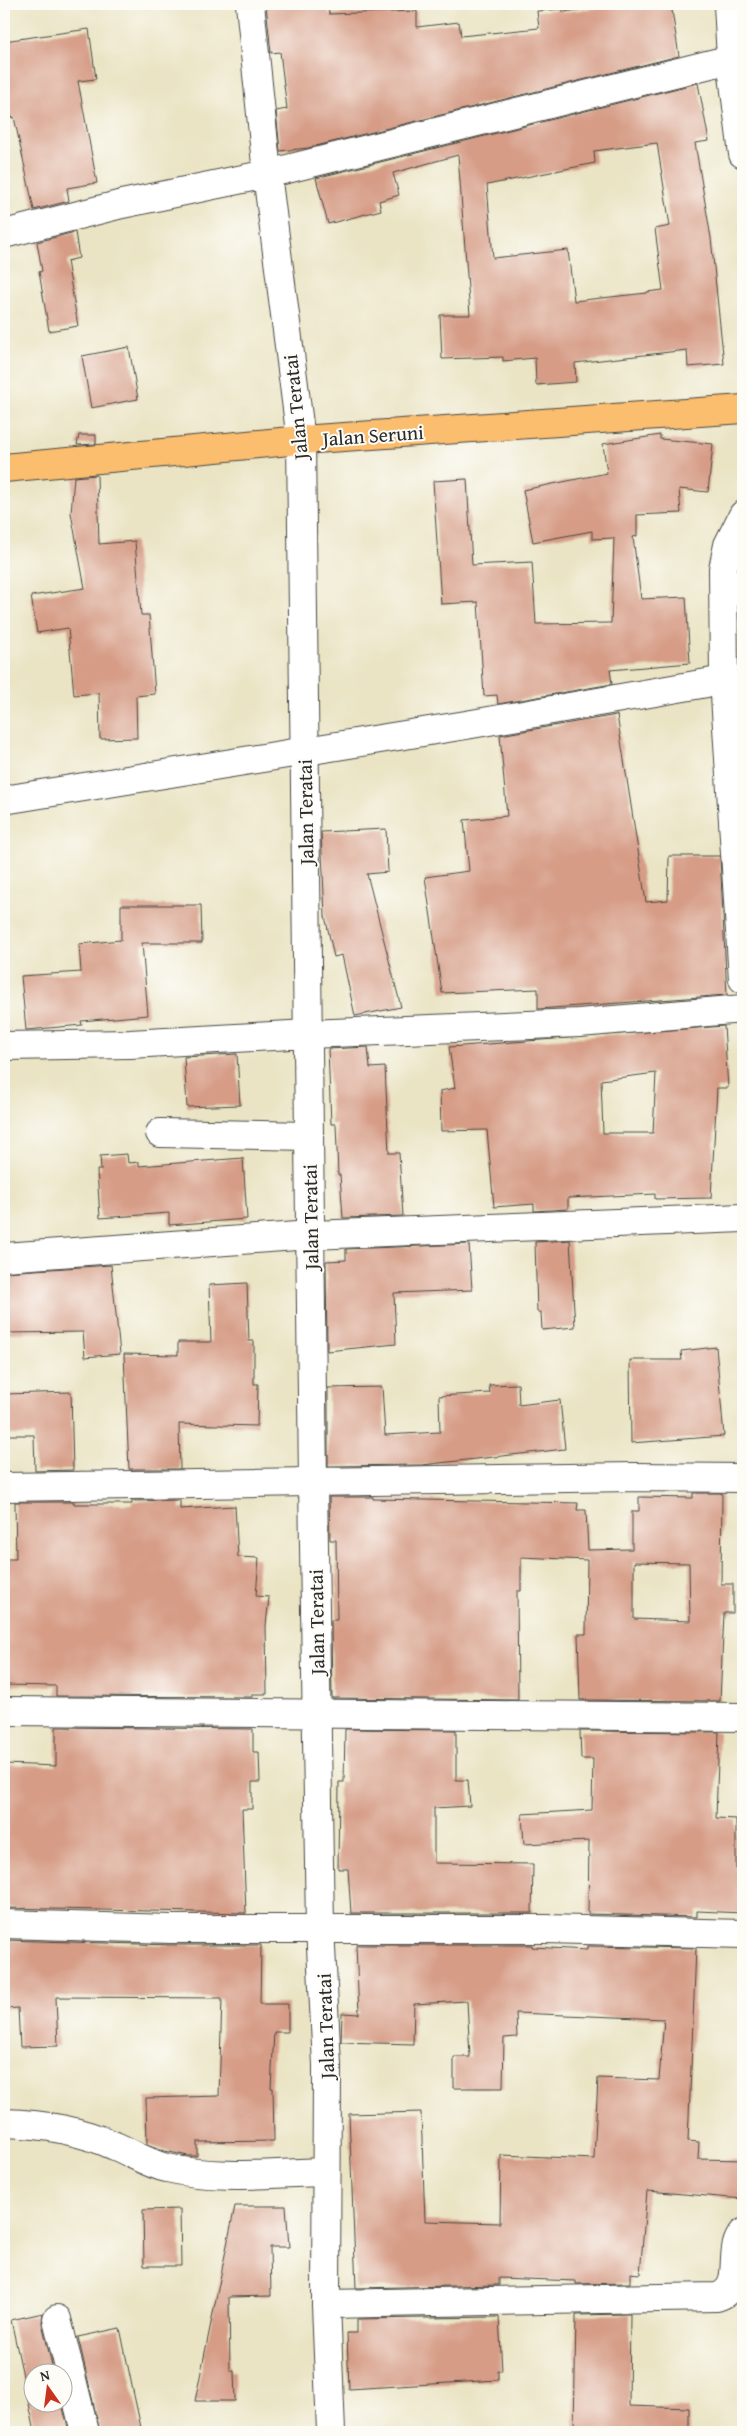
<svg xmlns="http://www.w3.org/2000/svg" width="747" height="2436" viewBox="0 0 747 2436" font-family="'Gentium Book Plus',serif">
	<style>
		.building { fill: #d69c86; fill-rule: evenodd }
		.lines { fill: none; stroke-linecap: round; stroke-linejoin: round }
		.minor-casing { stroke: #484742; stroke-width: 30 }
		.major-casing { stroke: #484742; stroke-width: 30 }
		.minor { stroke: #fff; stroke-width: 28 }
		.major { stroke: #fbbd6e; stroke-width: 28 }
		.labels { text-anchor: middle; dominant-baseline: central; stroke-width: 4; stroke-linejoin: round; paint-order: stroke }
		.street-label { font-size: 20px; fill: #2b2b2b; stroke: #fdfcf7 }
	</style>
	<rect width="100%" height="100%" fill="#fdfcf7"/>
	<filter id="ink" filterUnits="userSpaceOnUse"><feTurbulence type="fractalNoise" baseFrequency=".02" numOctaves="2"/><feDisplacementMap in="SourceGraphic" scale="10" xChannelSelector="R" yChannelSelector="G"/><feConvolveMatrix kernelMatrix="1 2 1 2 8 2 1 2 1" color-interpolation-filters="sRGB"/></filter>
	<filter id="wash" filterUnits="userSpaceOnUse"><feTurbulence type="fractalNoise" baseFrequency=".0096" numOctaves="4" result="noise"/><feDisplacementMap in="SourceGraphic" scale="20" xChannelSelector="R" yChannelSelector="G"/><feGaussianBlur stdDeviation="1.12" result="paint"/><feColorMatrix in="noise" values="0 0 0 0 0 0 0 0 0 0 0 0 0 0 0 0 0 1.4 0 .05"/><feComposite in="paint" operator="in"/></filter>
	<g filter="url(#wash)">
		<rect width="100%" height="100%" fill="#eae4c4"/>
		<g id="blocks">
			<!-- building -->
			<g class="building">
				<polygon points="266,4 328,4 329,14 417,11 417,27 459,22 461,36 539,28 537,11 563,9 563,12 628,4 671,4 679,56 308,148 280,151 276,111 287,109 280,52 271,53"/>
				<polygon points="89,29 96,79 78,81 97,183 67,188 69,201 34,210 14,117 4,119 4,41"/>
				<path d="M698,83L709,141L695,143L711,238L724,364L688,367L687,350L575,363L576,382L536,385L535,358L503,361V357L442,359L440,315H470L458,155L393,173L399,195L379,201L381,210L328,224L316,178ZM657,143L670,226L655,229L663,290L647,292V293L574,301L568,250L493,258L487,185L595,163L594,151Z"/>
				<polygon points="75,232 79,258 67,261 78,326 49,331 39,272 42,271 37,242"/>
				<polygon points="129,347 138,399 91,408 82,356"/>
				<polygon points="79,435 96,435 96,444 77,445"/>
				<polygon points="660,435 660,439 713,444 708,492 679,489 681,513 637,515 637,536 633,537 641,599 686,597 690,663 610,670 612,684 498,704 497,695 484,696 478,602 441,604 433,481 467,479 472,565 532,562 536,624 611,623 614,538 592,539 592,531 533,542 523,490 607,473 603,444"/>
				<polygon points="97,475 99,544 135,541 141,615 149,615 155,694 136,696 137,738 100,739 99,693 74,695 68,628 37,633 31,596 85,588 71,513 74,477"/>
				<polygon points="617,715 646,902 668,900 669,856 720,856 727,995 538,1009 538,989 442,993 425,877 469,871 464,820 507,816 500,735"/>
				<polygon points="386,829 388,872 367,874 401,1007 355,1016 342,955 334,957 325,916 321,832"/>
				<polygon points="121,905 201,905 202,943 142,943 148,1015 81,1021 82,1025 26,1030 21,976 81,972 79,944 121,940"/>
				<path d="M724,1026L728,1088H717L711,1198L655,1199V1194L568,1198V1209L534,1211V1204L494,1207L487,1130L441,1131L440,1091L455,1088L449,1047ZM656,1073L653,1133H603L601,1080Z"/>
				<polygon points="368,1047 370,1068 385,1067 389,1153 399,1153 403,1216 343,1218 340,1175 338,1175 336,1124 331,1124 328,1049"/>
				<polygon points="237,1054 240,1105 187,1107 184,1057"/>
				<polygon points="127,1154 128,1163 139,1162 139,1166 243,1158 247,1219 169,1225 169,1213 100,1218 97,1170 101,1170 100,1156"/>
				<polygon points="570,1240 575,1327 542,1330 541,1312 537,1312 535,1242"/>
				<polygon points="469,1244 472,1290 394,1293 396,1344 327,1351 326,1261 346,1260 346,1249"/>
				<polygon points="111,1265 120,1354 85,1357 83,1332 4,1333 4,1272"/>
				<polygon points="247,1283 249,1341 254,1341 254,1384 258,1384 257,1426 179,1424 180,1469 129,1469 124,1354 178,1355 178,1342 211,1342 209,1285"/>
				<polygon points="716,1347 724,1436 631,1443 630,1360 682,1360 681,1351"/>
				<polygon points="518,1384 519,1405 560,1400 565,1449 422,1465 328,1466 328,1388 382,1387 385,1435 440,1432 439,1396 490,1393 489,1385"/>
				<polygon points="71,1392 73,1470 35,1471 34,1435 4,1435 4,1394"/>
				<path d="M693,1493H722L721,1584H733V1613H724L720,1701L580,1700L578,1634H586L587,1560L521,1557V1591H517L518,1700L332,1698L331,1620H337L336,1540H330L329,1497H373V1499L578,1503L577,1510H586L588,1550L632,1549V1511H639V1497L693,1498ZM634,1562L689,1563L690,1621L634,1619Z"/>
				<polygon points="180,1500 180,1509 235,1506 238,1557 259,1558 256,1596 269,1597 266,1626 267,1694 252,1694 252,1697 56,1696 56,1686 4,1685 4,1559 16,1559 15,1502 74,1502 74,1504 132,1504 132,1501"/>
				<polygon points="56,1727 253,1729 253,1752 259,1752 260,1782 252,1782 252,1809 242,1809 246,1913 4,1908 4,1764 56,1766"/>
				<polygon points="345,1729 456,1730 456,1780 468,1780 470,1806 434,1808 434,1863 533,1864 532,1913 351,1913 348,1869 338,1869 339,1782 344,1782"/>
				<polygon points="580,1731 719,1732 716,1818 736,1819 736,1869 743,1869 743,1913 697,1911 697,1917 588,1914 589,1841 524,1844 522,1814 592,1810 593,1759 581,1759"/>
				<polygon points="4,1940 171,1945 261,1945 260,2004 288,2004 288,2032 274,2032 271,2088 273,2088 274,2141 197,2142 197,2156 188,2156 165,2151 147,2144 146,2098 219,2096 222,1998 56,1997 58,2046 20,2047 18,2008 4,2009"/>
				<polygon points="356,1945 532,1945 532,1947 587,1950 587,1946 696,1948 688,2141 699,2142 698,2159 743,2160 743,2199 647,2191 640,2274 630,2273 630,2283 576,2284 576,2281 499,2278 499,2285 356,2288 349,2114 421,2112 425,2221 500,2223 501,2155 594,2159 598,2078 659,2080 664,2019 516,2013 517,2037 504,2038 503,2088 454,2088 454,2057 470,2057 467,2001 414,2004 413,2044 341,2042 342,2013 359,2014"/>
				<polygon points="235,2206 286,2206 289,2247 270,2247 271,2296 229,2297 230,2371 234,2371 235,2401 195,2401"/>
				<polygon points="180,2209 181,2266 144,2266 143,2210"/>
				<polygon points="43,2313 42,2323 54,2374 32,2374 32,2404 62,2404 69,2432 35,2432 11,2320"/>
				<polygon points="630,2314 629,2406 689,2408 689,2432 574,2432 576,2315"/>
				<polygon points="499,2317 502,2371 498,2371 498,2380 349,2389 347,2333 357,2333 357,2319"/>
				<polygon points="120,2328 132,2386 142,2432 100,2432 78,2337"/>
			</g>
		</g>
	</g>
	<g filter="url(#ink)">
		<use href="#blocks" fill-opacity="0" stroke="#484742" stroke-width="1"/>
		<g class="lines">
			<defs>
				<g id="minor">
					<polyline points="250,4 267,174 301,440 313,1483 320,1928 327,2065 326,2304 331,2432"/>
					<polyline points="728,4 731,59 743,154"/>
					<polyline points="4,234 122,204 267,174 731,59"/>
					<polyline points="743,515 728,545 723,569 724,680 743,979"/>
					<polyline points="4,800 466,725 724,680"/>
					<polyline points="4,1046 130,1044 308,1034 579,1023 743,1009"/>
					<polyline points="160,1133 309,1136"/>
					<polyline points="4,1257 311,1235 743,1218"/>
					<polyline points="4,1487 633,1477 743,1478"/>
					<polyline points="4,1711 743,1717"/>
					<polyline points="4,1924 171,1929 545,1929 743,1934"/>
					<path d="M4,2123C41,2124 80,2130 115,2146C132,2153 148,2164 167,2168C218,2180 274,2173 326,2172"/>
					<path d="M326,2304L717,2297C746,2288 726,2251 743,2233"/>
					<polyline points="57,2319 85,2432"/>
				</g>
				<polyline id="major" points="4,468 301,440 743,409"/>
			</defs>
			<!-- minor casing -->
			<use href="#minor" class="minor-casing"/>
			<!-- major casing -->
			<use href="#major" class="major-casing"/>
			<!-- minor -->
			<use href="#minor" class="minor"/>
			<!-- major -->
			<use href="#major" class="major"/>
		</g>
	</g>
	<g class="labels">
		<!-- street labels -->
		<g class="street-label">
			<text transform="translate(295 407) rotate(-96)">Jalan Teratai</text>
			<text transform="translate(373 435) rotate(-4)">Jalan Seruni</text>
			<text transform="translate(305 812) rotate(-91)">Jalan Teratai</text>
			<text transform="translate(310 1217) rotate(-91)">Jalan Teratai</text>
			<text transform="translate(316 1622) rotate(-91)">Jalan Teratai</text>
			<text transform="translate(325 2026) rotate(-92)">Jalan Teratai</text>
		</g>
	</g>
	<!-- margin -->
	<rect width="747" height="2436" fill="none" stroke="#fdfcf7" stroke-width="20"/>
	<!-- north arrow -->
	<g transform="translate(48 2388) rotate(346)"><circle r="24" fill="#fdfcf7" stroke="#a9a8a5"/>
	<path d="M0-4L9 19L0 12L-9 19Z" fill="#c8321e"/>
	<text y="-8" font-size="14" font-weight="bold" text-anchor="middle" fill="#2b2b2b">N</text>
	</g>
</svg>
